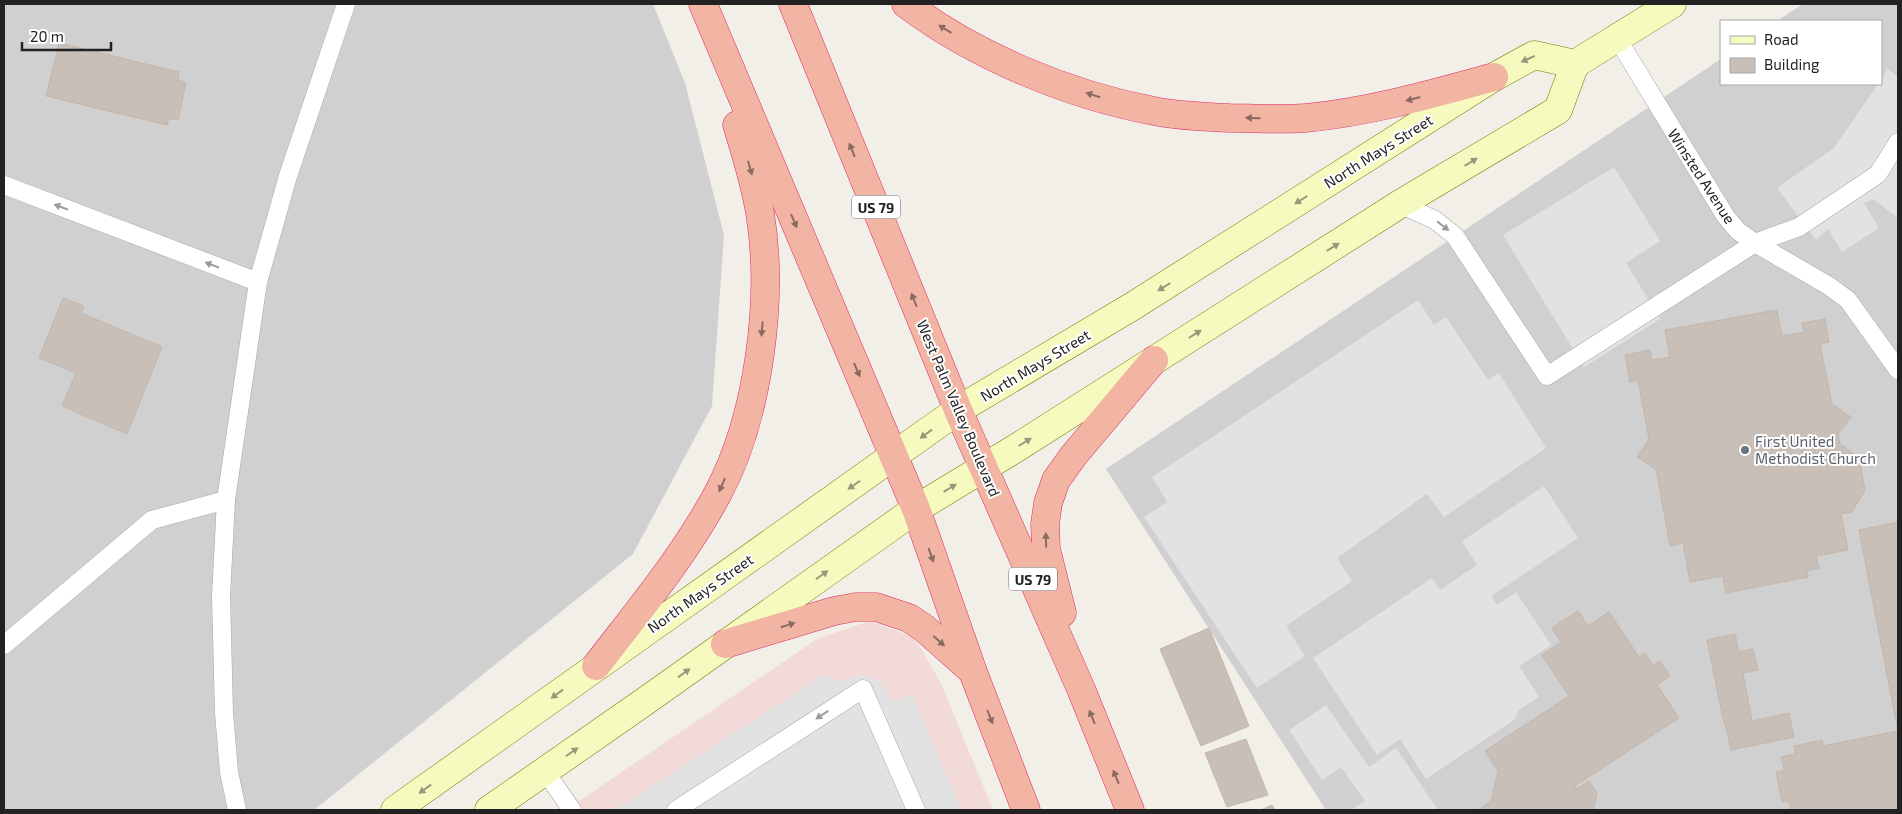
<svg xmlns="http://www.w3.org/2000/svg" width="1902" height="814" viewBox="0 0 1902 814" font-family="'Exo 2',sans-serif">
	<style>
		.commercial { fill: #f2dad9 }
		.religious { fill: #d0d0d0 }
		.parking { fill: #e2e2e2 }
		.building { fill: #c7bfb8; stroke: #c4b6ab }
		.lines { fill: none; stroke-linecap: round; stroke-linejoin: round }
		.service-casing { stroke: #a9a9a9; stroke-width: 19 }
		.secondary-casing { stroke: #707d05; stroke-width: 29 }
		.trunk-casing { stroke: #dc2a67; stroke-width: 29 }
		.service { stroke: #fff; stroke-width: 18 }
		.secondary { stroke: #f7fabf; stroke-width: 28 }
		.trunk { stroke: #f2b4a3; stroke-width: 28 }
		.oneway { fill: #8a6b62 }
		.oneway2 { fill: #979978 }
		.oneway3 { fill: #9c9c9c }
		.worship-dot { fill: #6b7280; stroke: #fff; stroke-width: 2 }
		.labels { text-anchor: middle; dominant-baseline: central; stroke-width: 4; stroke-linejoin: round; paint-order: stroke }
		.shield { fill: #fff; stroke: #646464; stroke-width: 1 }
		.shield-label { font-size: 14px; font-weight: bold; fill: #222 }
		.street-label { font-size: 15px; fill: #222; stroke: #fff }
		.worship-label { font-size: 15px; fill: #5b616d; stroke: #fff; text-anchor: start }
	</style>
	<rect width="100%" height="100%" fill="#f2efe9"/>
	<!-- commercial -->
	<polygon class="commercial" points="869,621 914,637 941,683 993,810 566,810 817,639"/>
	<!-- religious -->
	<g class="religious">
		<polygon points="4,4 653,4 685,83 724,235 712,406 633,554 314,810 4,810"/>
		<polygon points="1803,4 1898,4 1898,810 1326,810 1106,469 1721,59 1721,84 1881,84 1881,21 1777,21"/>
	</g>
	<!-- parking -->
	<g class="parking">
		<polygon points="1888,69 1898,77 1898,218 1873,199 1864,203 1879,228 1842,252 1828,229 1816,240 1777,188 1834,148 1878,84 1881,84 1881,80"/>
		<polygon points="1614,167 1660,241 1626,263 1660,319 1584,367 1503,235"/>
		<polygon points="1418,300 1434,325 1446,317 1488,380 1499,373 1546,448 1444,517 1427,494 1337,558 1352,581 1286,626 1305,656 1257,688 1144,517 1167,502 1152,477"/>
		<polygon points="1544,486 1578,538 1491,596 1497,605 1516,592 1551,645 1519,666 1539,697 1519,710 1514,720 1426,779 1400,739 1377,755 1313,658 1432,578 1440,590 1477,565 1462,541"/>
		<polygon points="859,674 873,678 882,683 893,703 912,694 961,810 615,810 824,675 844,682"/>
		<polygon points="1326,705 1369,767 1396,748 1438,810 1351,810 1365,801 1341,767 1322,780 1289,730"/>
	</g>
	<!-- building -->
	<g class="building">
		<polygon points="59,43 179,72 178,80 186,83 178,120 169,118 167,125 46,96"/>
		<polygon points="63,298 84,306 81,313 162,347 127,434 62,406 76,373 39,358"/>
		<polygon points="1777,310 1782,336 1804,332 1802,323 1825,319 1829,342 1820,344 1832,404 1851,417 1838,434 1840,444 1859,457 1865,490 1852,512 1841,514 1848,550 1816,556 1819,568 1807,571 1808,577 1726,593 1723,576 1690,582 1683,543 1670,546 1656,469 1637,457 1649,439 1638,380 1630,382 1625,355 1650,350 1652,360 1670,357 1665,330"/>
		<polygon points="1898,522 1898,810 1791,810 1789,801 1782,802 1776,772 1784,770 1781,757 1795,754 1794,746 1822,740 1823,746 1898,731 1859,530"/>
		<polygon points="1578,611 1588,626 1609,612 1639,657 1645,653 1653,666 1660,661 1670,676 1657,685 1679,718 1576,785 1575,790 1589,781 1597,793 1593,810 1478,810 1491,801 1498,771 1485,751 1569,696 1542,655 1561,642 1552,628"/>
		<polygon points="1209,628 1249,726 1201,746 1160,649"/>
		<polygon points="1735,634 1739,652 1753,649 1758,670 1743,673 1752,721 1789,713 1794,737 1731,750 1725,723 1724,723 1707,640"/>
		<polygon points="1246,739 1268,795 1227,807 1205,753"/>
		<polygon points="1272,805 1275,810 1261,810"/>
	</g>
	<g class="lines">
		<defs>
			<g id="service">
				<polyline points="1617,38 1726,217 1738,231 1755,243 1829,286 1848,300 1898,370"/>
				<polyline points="4,185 258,282"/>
				<polyline points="1400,204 1435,220 1455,236 1547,376 1755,243 1799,227 1878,174 1898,142"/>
				<polyline points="4,645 152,520 226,500"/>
				<polyline points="545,771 572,810"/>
				<polyline points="237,810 229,772 224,713 221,596 226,500 258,282 288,176 346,4"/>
				<polyline points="676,810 863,689 916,810"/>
			</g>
			<g id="secondary">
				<polyline points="395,810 958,410 1133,306 1494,77 1534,55 1575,64"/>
				<polyline points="489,810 644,702 916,509 1013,450 1400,204 1558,110 1575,64 1672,4"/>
			</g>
			<g id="trunk">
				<polyline points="703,4 916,509 973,672 1026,810"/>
				<polyline points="793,4 958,410 1081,689 1130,810"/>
				<path d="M906,4C975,56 1069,95 1154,111C1179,116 1205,117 1230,118C1255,118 1281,120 1306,118C1370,112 1432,94 1494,77"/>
				<polyline points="1062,613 1046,549 1045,524 1048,503 1056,480 1074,455 1154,360"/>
				<polyline points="725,644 834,611 856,607 876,607 909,618 924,628 970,669"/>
				<path d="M596,666C639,610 685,555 718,493C759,416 774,298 760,213C755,182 746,154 737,125"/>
			</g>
		</defs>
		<!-- service casing -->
		<use href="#service" class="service-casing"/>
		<!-- secondary casing -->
		<use href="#secondary" class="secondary-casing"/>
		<!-- trunk casing -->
		<use href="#trunk" class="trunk-casing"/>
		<!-- service -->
		<use href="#service" class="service"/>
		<!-- secondary -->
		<use href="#secondary" class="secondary"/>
		<!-- trunk -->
		<use href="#trunk" class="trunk"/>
	</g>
	<!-- one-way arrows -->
	<defs><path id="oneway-solid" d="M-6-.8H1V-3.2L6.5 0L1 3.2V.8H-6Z" transform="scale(1.25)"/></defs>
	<g class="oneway">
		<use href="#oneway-solid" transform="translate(945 29) rotate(-149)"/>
		<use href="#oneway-solid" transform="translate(1093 95) rotate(-162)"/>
		<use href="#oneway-solid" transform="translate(1413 99) rotate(165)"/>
		<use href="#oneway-solid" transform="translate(1253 118) rotate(-179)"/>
		<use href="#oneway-solid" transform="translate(852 150) rotate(-112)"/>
		<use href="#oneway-solid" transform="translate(750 168) rotate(74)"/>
		<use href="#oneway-solid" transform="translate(794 221) rotate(67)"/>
		<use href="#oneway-solid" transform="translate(914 300) rotate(-112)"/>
		<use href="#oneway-solid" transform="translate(762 329) rotate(95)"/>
		<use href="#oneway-solid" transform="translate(857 370) rotate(67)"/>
		<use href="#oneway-solid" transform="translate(722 485) rotate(114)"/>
		<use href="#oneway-solid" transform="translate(1046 540) rotate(-91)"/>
		<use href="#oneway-solid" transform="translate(931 555) rotate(70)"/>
		<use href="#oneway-solid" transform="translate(788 625) rotate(-17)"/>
		<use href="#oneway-solid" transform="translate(939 641) rotate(42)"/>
		<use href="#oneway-solid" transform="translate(990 717) rotate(69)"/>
		<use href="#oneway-solid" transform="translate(1092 717) rotate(-112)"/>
		<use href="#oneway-solid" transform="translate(1116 777) rotate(-112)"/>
	</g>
	<g class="oneway2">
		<use href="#oneway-solid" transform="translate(1528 59) rotate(156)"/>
		<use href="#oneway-solid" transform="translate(1471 162) rotate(-31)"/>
		<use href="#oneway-solid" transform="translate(1301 200) rotate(148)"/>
		<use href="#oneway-solid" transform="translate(1333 247) rotate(-32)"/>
		<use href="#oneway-solid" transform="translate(1164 287) rotate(148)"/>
		<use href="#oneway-solid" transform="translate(1195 334) rotate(-32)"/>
		<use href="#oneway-solid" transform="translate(926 434) rotate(144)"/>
		<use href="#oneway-solid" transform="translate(1025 442) rotate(-32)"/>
		<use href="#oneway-solid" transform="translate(854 485) rotate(145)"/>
		<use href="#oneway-solid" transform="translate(950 488) rotate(-31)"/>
		<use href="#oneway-solid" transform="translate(822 575) rotate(-35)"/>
		<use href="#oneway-solid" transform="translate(684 673) rotate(-36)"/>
		<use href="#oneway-solid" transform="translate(557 694) rotate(144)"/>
		<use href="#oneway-solid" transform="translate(572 752) rotate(-35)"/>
		<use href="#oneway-solid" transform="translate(425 789) rotate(144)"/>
	</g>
	<g class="oneway3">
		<use href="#oneway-solid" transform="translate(61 207) rotate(-159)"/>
		<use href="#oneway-solid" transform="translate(1443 226) rotate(38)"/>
		<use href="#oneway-solid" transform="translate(212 265) rotate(-159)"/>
		<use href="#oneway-solid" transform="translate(822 715) rotate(147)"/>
	</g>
	<!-- markers -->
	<circle class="worship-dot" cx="1745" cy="450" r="5"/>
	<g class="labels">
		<!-- shield labels -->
		<g class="shield">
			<rect x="852" y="195.5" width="48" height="23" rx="4"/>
			<rect x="1009" y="567.5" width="48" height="23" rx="4"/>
		</g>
		<g class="shield-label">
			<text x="876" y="207">US 79</text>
			<text x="1033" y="579">US 79</text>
		</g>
		<!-- street labels -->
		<g class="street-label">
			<text transform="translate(1378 151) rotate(-32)">North Mays Street</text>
			<text transform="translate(1702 176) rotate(57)">Winsted Avenue</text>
			<text transform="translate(1035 365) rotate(-31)">North Mays Street</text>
			<text transform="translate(959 408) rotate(67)">West Palm Valley Boulevard</text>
			<text transform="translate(700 593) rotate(-35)">North Mays Street</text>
		</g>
		<!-- worship labels -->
		<g class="worship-label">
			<text x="1755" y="441">First United<tspan x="1755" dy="17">Methodist Church</tspan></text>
		</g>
	</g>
	<!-- border -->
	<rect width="1902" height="814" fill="none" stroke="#222222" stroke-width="10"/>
	<!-- legend -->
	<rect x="1720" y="20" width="162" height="65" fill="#ffffff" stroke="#a7a7a7"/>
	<rect x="1730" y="36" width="25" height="8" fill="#f7fabf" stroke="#a7a7a7"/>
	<text x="1764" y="45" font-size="15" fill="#222222">Road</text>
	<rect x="1730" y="58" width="25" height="15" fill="#c7bfb8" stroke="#a7a7a7"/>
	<text x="1764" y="70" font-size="15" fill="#222222">Building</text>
	<!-- scale -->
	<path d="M22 42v8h89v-8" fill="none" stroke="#222222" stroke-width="2.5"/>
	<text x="30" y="42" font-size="15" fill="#222222" stroke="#ffffff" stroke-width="4" paint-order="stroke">20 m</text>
</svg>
